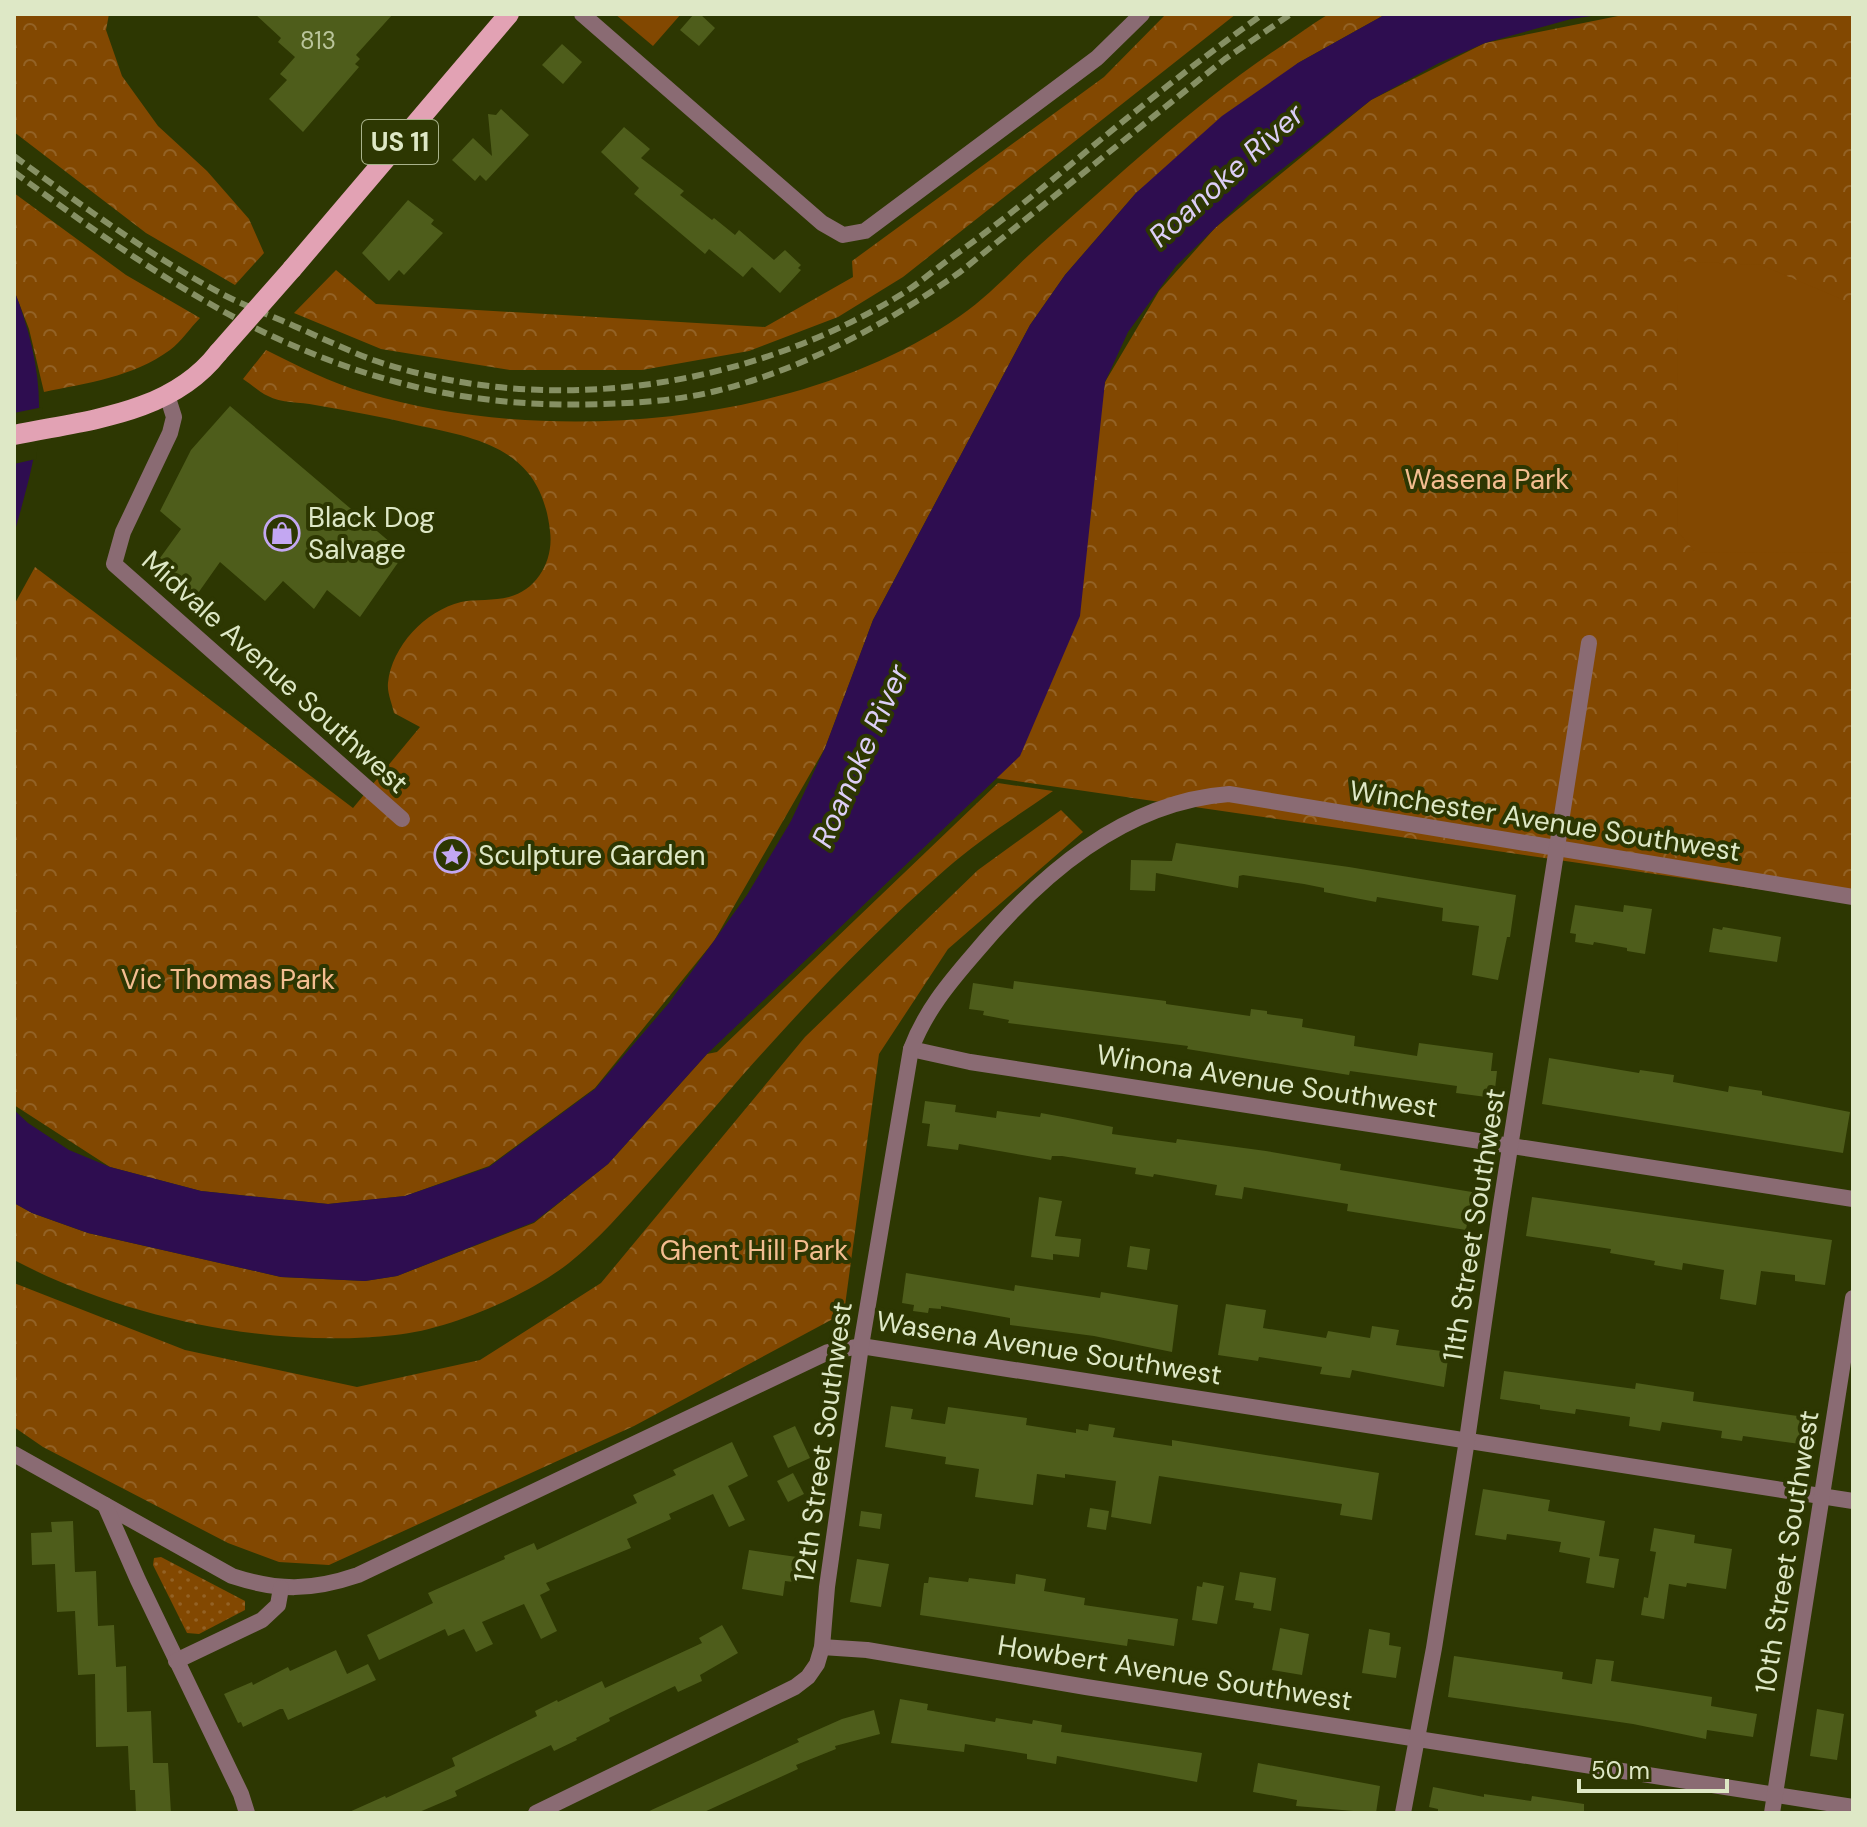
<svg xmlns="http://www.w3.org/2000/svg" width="1867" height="1827" viewBox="0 0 1867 1827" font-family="'DM Sans',sans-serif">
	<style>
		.grass { fill: url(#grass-dots) }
		.forest { fill: url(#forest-crowns) }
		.garden { fill: #824801 }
		.water { fill: #2e0d50 }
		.pier { fill: #2d3702 }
		.building { fill: #4e5d1b }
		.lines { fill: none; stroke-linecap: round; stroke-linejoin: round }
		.minor { stroke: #8a6b73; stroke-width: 16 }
		.primary { stroke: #e2a2b4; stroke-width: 20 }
		.rail { stroke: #869064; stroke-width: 6; stroke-dasharray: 12 6; stroke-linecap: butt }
		.primary-bridge { stroke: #e2a2b4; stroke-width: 20 }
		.labels { text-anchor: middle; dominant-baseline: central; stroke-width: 8; stroke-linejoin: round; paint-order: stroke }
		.number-label { font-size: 24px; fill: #bac59b }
		.shield { fill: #2d3702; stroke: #a9b38b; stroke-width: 2 }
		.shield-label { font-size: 26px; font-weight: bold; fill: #dee8c6 }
		.park-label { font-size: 28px; fill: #f3bd90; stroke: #2d3702 }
		.poi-label { font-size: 28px; fill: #dee8c6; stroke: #2d3702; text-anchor: start }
		.street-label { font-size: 28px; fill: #dee8c6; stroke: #2d3702 }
		.water-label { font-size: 30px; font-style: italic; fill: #dccef7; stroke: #2d3702 }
	</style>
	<defs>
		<pattern id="grass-dots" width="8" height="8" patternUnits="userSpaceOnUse" patternTransform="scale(2)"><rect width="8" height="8" fill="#824801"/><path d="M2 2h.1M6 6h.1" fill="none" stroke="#936225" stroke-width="1.8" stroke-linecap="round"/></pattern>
		<pattern id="forest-crowns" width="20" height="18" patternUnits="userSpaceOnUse" patternTransform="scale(2)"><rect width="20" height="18" fill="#824801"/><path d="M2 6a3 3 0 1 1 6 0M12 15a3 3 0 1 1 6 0" fill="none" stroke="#936225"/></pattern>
	</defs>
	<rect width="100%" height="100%" fill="#2d3702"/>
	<!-- grass -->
	<polygon class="grass" points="161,1557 245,1601 245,1610 199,1634 187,1633 153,1565 154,1558"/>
	<!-- forest -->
	<g class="forest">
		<polygon points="14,14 109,14 106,30 122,76 158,126 207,171 249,219 264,253 235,285 146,233 14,132"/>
		<polygon points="1166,14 1236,14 903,277 838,317 749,351 642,370 510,370 381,349 294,313 336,270 376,304 765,327 853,277 852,261 1104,77"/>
		<path d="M1329,14H1386L1298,63L1136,193L1065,275L1030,325L873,620L825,748L714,941L595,1088L489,1166L405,1196L328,1204L201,1191L110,1167L14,1105V605L35,567L353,808L420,727L394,713C392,703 387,693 388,683C392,646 425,611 461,602C476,599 494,601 509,597C537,590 554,560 550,531C541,450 483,439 416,425C383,417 349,411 315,405C301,402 280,403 268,396C259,392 251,384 243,379L266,350C298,366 331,383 366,393C549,447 800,426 960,316C989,296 1015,267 1041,244C1117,177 1190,108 1274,51C1292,39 1310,25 1329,14Z"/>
		<polygon points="1628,14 1853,15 1853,903 996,778 1055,674 1105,382 1159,291 1215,228 1371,100 1485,43"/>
		<path d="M14,193L126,275L200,318C190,328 181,342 170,350C133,377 87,383 44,392L29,329L14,290Z"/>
		<path d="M998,783L1053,791C1017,816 979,840 946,869C872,933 806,1004 741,1077C711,1112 680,1147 649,1182C624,1210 598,1240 569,1263C527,1296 448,1330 395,1335C271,1349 124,1318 14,1260V1203L32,1213L88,1233L281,1277L365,1281L397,1276L534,1223L608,1164L707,1054L717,1052Z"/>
		<polygon points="1061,810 1083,832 948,949 879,1054 844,1313 634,1426 329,1565 279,1562 228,1543 43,1447 14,1427 14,1283 185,1350 357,1387 480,1360 601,1283 805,1037 978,870"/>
	</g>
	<!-- garden -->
	<g class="garden">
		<polygon points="615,14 681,14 653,46"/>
		<polygon points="1677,261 1761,265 1853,304 1853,553 1695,552 1678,532"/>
	</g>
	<!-- water -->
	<g class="water">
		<polygon points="1386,14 1605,14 1571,19 1485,43 1439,63 1371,100 1250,194 1176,266 1128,332 1105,382 1080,616 1020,756 707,1054 608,1164 534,1222 397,1276 365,1281 281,1277 88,1233 32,1213 14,1203 14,1110 28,1123 69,1150 110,1167 201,1191 328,1204 405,1196 489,1167 595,1089 669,1003 747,895 791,821 825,748 873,620 1030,325 1065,275 1136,193 1222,116 1298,63"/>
		<path d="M14,290C29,328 40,370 39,412C39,448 24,499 14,534Z"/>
	</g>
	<!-- pier -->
	<polygon class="pier" points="43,407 36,459 14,464 14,413"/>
	<!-- building -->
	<g class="building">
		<polygon points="255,14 393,14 356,55 360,59 355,64 359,67 303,132 269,99 287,80 280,74 295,57 278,42 281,38"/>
		<polygon points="694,14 700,14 715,28 699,46 680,30"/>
		<polygon points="562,44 582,62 563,84 542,65"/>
		<polygon points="501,109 529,135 486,181 480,175 475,181 452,160 473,138 492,156 488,114 496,115"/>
		<polygon points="624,127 650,149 641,158 684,191 680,195 712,220 714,218 735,235 739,230 774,260 785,250 801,265 798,268 801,270 780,293 752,267 743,277 709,249 705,254 634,194 639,188 601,152"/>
		<polygon points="408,200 434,220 431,224 443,233 404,275 399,270 389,281 362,253"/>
		<polygon points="230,406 404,554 360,617 327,590 314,609 283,581 265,601 220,562 196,596 161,571 168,563 160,558 181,529 160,511 191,450"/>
		<polygon points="1176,843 1349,867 1516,895 1510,937 1507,937 1498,980 1472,975 1479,926 1442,921 1443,908 1377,897 1376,902 1324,892 1324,888 1304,884 1243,875 1239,876 1238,888 1156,873 1155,891 1130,890 1131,860 1172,861"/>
		<polygon points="1575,905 1623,912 1624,905 1652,909 1645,954 1627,951 1627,948 1594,942 1593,945 1575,942 1576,934 1570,933"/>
		<polygon points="1723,927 1781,937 1777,962 1709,952 1713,928 1722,930"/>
		<polygon points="1014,981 1166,1001 1166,1004 1250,1016 1251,1009 1267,1011 1267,1014 1303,1019 1302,1027 1355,1036 1354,1046 1417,1056 1419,1043 1493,1053 1491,1071 1497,1071 1494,1098 1456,1093 1457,1086 1350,1071 1349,1075 1187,1049 1188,1046 1008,1023 1009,1020 983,1015 984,1011 969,1009 973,983 1013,989"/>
		<polygon points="1549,1058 1639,1073 1640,1070 1674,1075 1673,1082 1728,1092 1729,1086 1762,1091 1762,1095 1850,1112 1843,1153 1542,1104"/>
		<polygon points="925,1101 956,1105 955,1112 996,1118 997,1111 1040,1117 1041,1113 1068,1118 1113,1127 1112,1134 1176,1143 1177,1139 1266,1151 1341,1164 1340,1170 1472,1192 1466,1230 1347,1211 1348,1204 1244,1187 1242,1199 1215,1195 1217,1185 1154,1174 1153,1177 1135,1174 1136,1168 1062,1156 1052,1156 1051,1160 959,1144 958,1150 927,1146 930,1124 922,1123"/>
		<polygon points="1039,1197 1062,1201 1055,1236 1081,1239 1079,1257 1053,1254 1053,1260 1031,1257"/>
		<polygon points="1532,1197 1832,1240 1825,1285 1795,1281 1795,1275 1761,1271 1756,1305 1720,1299 1724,1270 1683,1263 1682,1270 1654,1265 1655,1261 1610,1253 1611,1249 1526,1236"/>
		<polygon points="1130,1246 1150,1249 1147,1270 1127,1267"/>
		<polygon points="906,1273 1014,1291 1015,1285 1100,1298 1101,1292 1178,1305 1172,1352 1094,1336 1010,1325 1010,1318 941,1306 941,1309 929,1308 928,1313 913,1311 914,1305 902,1303"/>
		<polygon points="1226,1304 1266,1310 1263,1328 1326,1338 1328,1331 1370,1338 1372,1326 1399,1330 1396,1345 1449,1352 1444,1387 1352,1370 1350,1378 1320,1374 1322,1367 1259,1357 1258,1361 1218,1355"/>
		<polygon points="1504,1371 1635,1389 1636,1383 1694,1392 1693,1401 1805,1417 1800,1444 1743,1436 1742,1441 1721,1438 1722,1431 1662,1422 1660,1431 1629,1426 1630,1417 1576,1409 1575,1414 1540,1409 1540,1405 1500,1399"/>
		<polygon points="891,1406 913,1409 911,1419 945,1424 948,1407 1027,1418 1026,1425 1076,1433 1076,1429 1088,1431 1089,1424 1115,1428 1113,1437 1172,1446 1172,1440 1379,1473 1372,1520 1340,1515 1342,1504 1159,1476 1151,1524 1111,1517 1116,1481 1065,1474 1065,1478 1037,1474 1033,1505 975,1497 979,1469 945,1464 946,1457 885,1447"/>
		<polygon points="795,1426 810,1458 788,1468 773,1436"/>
		<polygon points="732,1442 748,1476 728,1486 745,1520 729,1527 713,1494 669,1514 671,1519 627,1539 631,1548 546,1583 550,1590 540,1595 557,1631 541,1639 524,1604 482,1622 493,1644 476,1652 464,1629 448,1636 445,1629 379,1660 367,1635 433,1603 428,1593 505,1559 504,1556 534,1543 537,1550 637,1503 633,1495 676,1475 673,1470"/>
		<polygon points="793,1473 804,1494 788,1502 777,1481"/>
		<polygon points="1483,1489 1550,1500 1548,1511 1605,1521 1599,1556 1619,1559 1614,1588 1586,1583 1590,1558 1559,1552 1561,1542 1507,1534 1506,1540 1475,1535"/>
		<polygon points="1090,1508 1109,1511 1106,1530 1087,1527"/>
		<polygon points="861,1511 882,1514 880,1529 859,1526"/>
		<polygon points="73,1521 75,1572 96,1571 98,1626 114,1625 116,1667 126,1666 127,1712 151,1711 153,1763 168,1763 171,1813 136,1813 135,1790 130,1790 128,1746 96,1747 95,1674 78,1675 75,1611 57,1612 55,1564 32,1565 31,1533 52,1532 51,1522"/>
		<polygon points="1654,1528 1695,1535 1694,1543 1732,1549 1726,1589 1687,1583 1686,1587 1669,1584 1664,1619 1641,1615 1644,1597 1648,1598 1656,1552 1650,1551"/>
		<polygon points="749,1550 797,1557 793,1582 785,1581 783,1596 742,1589"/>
		<polygon points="857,1559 889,1564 881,1607 850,1602"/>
		<polygon points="1240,1572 1276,1578 1271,1611 1253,1608 1254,1603 1235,1600"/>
		<polygon points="1016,1574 1046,1579 1044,1591 1085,1598 1084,1605 1178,1619 1174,1646 1128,1639 1127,1646 920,1615 924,1583 928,1583 929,1577 968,1582 969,1578 1015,1584"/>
		<polygon points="1203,1582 1224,1586 1217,1624 1192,1620 1197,1586 1202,1587"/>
		<polygon points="722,1625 738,1653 700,1675 702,1681 678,1692 675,1686 609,1718 610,1721 576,1738 577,1740 554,1751 551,1745 455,1791 457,1796 417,1813 347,1813 385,1796 386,1798 455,1766 452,1758 537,1716 535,1711 557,1700 558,1702 602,1681 605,1688 702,1643 699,1638"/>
		<polygon points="1280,1628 1309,1634 1302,1675 1272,1670"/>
		<polygon points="1369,1629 1390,1633 1389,1645 1401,1647 1396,1678 1362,1673"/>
		<polygon points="336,1650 347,1674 368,1664 376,1680 288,1720 283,1709 280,1709 243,1727 241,1722 238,1723 224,1694 252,1682 253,1685 288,1667 290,1671"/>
		<polygon points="1454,1656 1563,1672 1562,1679 1592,1684 1596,1659 1614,1661 1611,1681 1712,1697 1711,1706 1757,1714 1753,1737 1707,1730 1706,1739 1633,1724 1448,1697"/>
		<polygon points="900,1699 928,1704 927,1710 995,1722 996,1718 1032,1724 1033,1720 1062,1725 1061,1732 1202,1753 1197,1782 1057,1756 1056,1764 1027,1759 1027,1754 965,1744 964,1752 891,1743"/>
		<polygon points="1817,1709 1844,1714 1837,1760 1810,1756"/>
		<polygon points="874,1710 880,1734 835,1746 836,1749 796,1765 798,1769 702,1813 645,1813 799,1742 797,1739 842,1719"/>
		<polygon points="1258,1763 1380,1786 1376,1813 1296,1806 1297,1800 1253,1792"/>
		<polygon points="1433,1787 1484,1797 1484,1794 1531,1801 1532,1796 1584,1804 1584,1813 1438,1813 1438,1809 1429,1807"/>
	</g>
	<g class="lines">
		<!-- minor -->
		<g class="minor">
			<polyline points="582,14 822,223 843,235 865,231 1097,58 1142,14"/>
			<polyline points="167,395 174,417 170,433 123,532 114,564 402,819"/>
			<polyline points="911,1049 970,1062 1853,1199"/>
			<path d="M14,1454L232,1576C278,1591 311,1591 358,1575L828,1352L861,1346L1853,1501"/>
			<polyline points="105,1505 138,1580 241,1794 247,1813"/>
			<polyline points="822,1647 867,1650 1086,1687 1853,1807"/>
			<polyline points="176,1661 262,1620 278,1605 281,1588"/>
			<path d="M536,1813L795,1687L808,1677L817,1664L822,1647L827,1587L861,1346L911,1049C925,1012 948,984 974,954C1039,876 1123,802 1229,794L1853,897"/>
			<polyline points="1403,1813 1434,1648 1467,1440 1500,1211 1589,643"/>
			<polyline points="1772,1813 1853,1298"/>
		</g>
		<!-- primary -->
		<g class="primary">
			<polyline points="292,269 509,14"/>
			<path d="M14,435C85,420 170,415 218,353"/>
		</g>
		<!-- rail -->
		<g class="rail">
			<path d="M14,156C81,205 149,255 222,294C245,306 270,315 294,326C320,337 346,350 373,360C547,419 747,389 902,294C918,284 933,271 948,260C997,225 1043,188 1088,150C1145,103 1203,57 1263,14"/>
			<path d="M14,172C97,233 190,300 285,342C391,389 487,408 602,404C640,403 680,400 716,391C804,369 887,324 960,272L1225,59L1291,14"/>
		</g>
		<!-- primary-bridge -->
		<polyline class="primary-bridge" points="218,353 292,269"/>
	</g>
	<!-- icons -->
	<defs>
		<symbol id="shop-ring" viewBox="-11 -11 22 22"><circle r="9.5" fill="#2d3702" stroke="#c3a7f2" stroke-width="1.5"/><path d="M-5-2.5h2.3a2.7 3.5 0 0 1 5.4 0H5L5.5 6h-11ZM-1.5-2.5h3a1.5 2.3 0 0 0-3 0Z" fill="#c3a7f2"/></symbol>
		<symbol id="sight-ring" viewBox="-11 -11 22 22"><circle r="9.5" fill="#2d3702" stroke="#c3a7f2" stroke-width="1.5"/><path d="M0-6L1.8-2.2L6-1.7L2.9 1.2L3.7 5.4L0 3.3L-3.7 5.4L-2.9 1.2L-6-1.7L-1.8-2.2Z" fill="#c3a7f2"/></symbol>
	</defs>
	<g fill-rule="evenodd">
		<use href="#shop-ring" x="262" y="513" width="40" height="40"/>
		<use href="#sight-ring" x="432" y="835" width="40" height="40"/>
	</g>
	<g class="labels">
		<!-- number labels -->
		<g class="number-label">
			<text x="318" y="40">813</text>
		</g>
		<!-- shield labels -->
		<rect class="shield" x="362" y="120" width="76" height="44" rx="6"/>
		<g class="shield-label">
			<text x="400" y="142">US 11</text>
		</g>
		<!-- park labels -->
		<g class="park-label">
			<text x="1487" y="479">Wasena Park</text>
			<text x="228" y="979">Vic Thomas Park</text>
			<text x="754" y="1250">Ghent Hill Park</text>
		</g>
		<!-- poi labels -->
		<g class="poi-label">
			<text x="308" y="517">Black Dog<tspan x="308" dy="32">Salvage</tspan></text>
			<text x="478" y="855">Sculpture Garden</text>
		</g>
		<!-- street labels -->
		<g class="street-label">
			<text transform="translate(275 672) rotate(42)">Midvale Avenue Southwest</text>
			<text transform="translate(1545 821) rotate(9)">Winchester Avenue Southwest</text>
			<text transform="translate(1267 1081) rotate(9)">Winona Avenue Southwest</text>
			<text transform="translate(1474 1225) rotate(-81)">11th Street Southwest</text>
			<text transform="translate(1049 1348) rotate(9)">Wasena Avenue Southwest</text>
			<text transform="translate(823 1442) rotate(-82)">12th Street Southwest</text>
			<text transform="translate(1787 1552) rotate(-81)">10th Street Southwest</text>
			<text transform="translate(1175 1673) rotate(9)">Howbert Avenue Southwest</text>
		</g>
		<!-- water labels -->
		<g class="water-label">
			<text transform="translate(1226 175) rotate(-42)">Roanoke River</text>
			<text transform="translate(860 756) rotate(-66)">Roanoke River</text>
		</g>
	</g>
	<!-- border -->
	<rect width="1867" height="1827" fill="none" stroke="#dee8c6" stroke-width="32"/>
	<!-- scale -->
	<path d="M1579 1779v12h148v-12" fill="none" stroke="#dee8c6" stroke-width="4"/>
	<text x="1591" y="1779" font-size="24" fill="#dee8c6" stroke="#2d3702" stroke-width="6" paint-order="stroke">50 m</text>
</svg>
